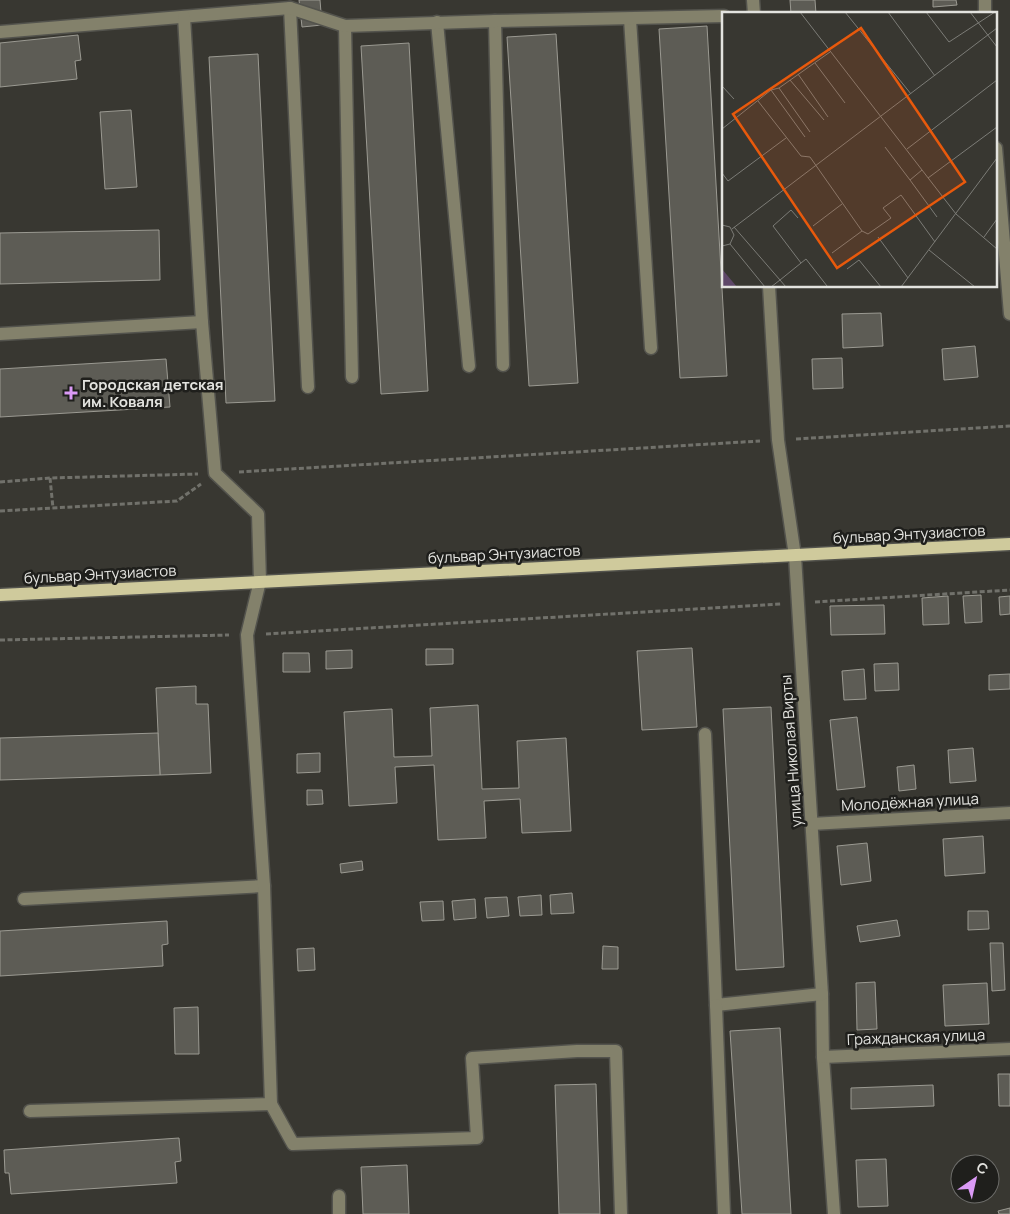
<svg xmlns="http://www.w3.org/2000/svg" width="1010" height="1214" viewBox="0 0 1010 1214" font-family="Manrope,sans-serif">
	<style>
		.building { fill: #5d5c55; stroke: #9b9a92 }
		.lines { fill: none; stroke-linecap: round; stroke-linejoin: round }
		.minor-casing { stroke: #53534d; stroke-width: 15 }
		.major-casing { stroke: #53534d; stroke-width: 15 }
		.path { stroke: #71716b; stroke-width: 3; stroke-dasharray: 5 2.5; stroke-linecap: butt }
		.minor { stroke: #83816b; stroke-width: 12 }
		.major { stroke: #cfca9c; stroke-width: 12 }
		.poi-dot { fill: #db9af6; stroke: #1f1f1c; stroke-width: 2 }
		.labels { text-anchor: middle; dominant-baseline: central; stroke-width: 5; stroke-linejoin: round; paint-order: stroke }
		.poi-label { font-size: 15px; font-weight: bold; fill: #e3e3df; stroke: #1f1f1c; text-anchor: start }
		.street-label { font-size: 15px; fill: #e3e3df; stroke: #1f1f1c }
		.inset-road { fill: none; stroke: #7c7c77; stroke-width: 1 }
		.view { fill: #e8590c; fill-opacity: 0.15; stroke: #e8590c; stroke-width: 2.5 }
		.inset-edge { fill: none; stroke: #e3e3df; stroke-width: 2.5 }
	</style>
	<rect width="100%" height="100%" fill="#383731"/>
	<!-- building -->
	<g class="building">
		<polygon points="299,0 320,0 322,25 302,27"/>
		<polygon points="790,0 815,0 816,14 791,14"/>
		<polygon points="933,0 956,0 957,5 933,7"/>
		<polygon points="707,26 727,376 680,378 659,29"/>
		<polygon points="556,34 578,383 529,386 507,37"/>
		<polygon points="78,35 81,60 75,61 77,79 0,87 0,43"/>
		<polygon points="409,43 428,391 381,394 361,46"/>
		<polygon points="258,54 275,401 226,403 209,57"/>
		<polygon points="131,110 137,187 105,189 100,112"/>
		<polygon points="159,230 160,280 0,284 0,233"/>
		<polygon points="881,313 883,346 843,348 842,314"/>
		<polygon points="975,346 978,377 944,380 942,349"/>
		<polygon points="842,358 843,388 813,389 812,359"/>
		<polygon points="166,359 170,407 0,417 0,369"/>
		<polygon points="981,595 982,622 965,623 963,596"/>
		<polygon points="948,596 949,624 923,625 922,598"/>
		<polygon points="1010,596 1010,614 1000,615 999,597"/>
		<polygon points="884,605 885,634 831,635 830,606"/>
		<polygon points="692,648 697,727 642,730 637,651"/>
		<polygon points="426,649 453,649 453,664 426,665"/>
		<polygon points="352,650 352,668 326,669 326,651"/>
		<polygon points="283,653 309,653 310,672 283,672"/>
		<polygon points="898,663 899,690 875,691 874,664"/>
		<polygon points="864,669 866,699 844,700 842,671"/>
		<polygon points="1010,674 1010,689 989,690 989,675"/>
		<polygon points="196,686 196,704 208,704 211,773 160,775 156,688"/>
		<polygon points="478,705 482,789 519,788 517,741 566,738 571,831 522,833 520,799 484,801 486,838 438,840 434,765 395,767 397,803 349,806 344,712 392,709 394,757 432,756 430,708"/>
		<polygon points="771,707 784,967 736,970 723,709"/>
		<polygon points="857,717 865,787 837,790 830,720"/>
		<polygon points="158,733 160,775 0,780 0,738"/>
		<polygon points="973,748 976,781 950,783 948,750"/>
		<polygon points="320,753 320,772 297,773 297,754"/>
		<polygon points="914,765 916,789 899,791 897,767"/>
		<polygon points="307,790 322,790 323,804 307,805"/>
		<polygon points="983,836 985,873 945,876 943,839"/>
		<polygon points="867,843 871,881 841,885 837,846"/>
		<polygon points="362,861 363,870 341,873 340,864"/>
		<polygon points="572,893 574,913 551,914 550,895"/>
		<polygon points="541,895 542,915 520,916 518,897"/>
		<polygon points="507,897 509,916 487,918 485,898"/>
		<polygon points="475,899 476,918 454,920 452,901"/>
		<polygon points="443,901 444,920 422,921 420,902"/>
		<polygon points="968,911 988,911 989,929 968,930"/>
		<polygon points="897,920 900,936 860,942 857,926"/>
		<polygon points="167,921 168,944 162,945 163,966 0,976 0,931"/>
		<polygon points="990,943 1003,943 1005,990 992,991"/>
		<polygon points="603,946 618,947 618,969 602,969"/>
		<polygon points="314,948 315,970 298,971 297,949"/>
		<polygon points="875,982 877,1029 857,1030 856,983"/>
		<polygon points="987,983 989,1024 945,1026 943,985"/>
		<polygon points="198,1007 199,1054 175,1054 174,1008"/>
		<polygon points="780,1028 791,1214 742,1214 730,1031"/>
		<polygon points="998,1074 1010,1074 1010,1106 999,1106"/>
		<polygon points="596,1084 600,1214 559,1214 555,1085"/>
		<polygon points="933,1085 934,1106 851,1109 851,1088"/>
		<polygon points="179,1138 181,1161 175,1162 177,1183 11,1194 9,1173 5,1173 4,1150"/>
		<polygon points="886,1159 888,1206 858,1207 856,1160"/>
		<polygon points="407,1165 409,1214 363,1214 361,1167"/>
		<polygon points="1010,1208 1010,1214 999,1214 998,1211"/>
	</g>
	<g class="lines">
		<defs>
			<g id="minor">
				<polyline points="753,0 754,14"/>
				<polyline points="985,0 985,14"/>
				<polyline points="290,8 308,387"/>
				<polyline points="630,19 651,348"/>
				<polyline points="495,21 503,365"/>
				<polyline points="437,22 469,366"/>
				<polyline points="345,26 352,377"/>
				<polyline points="0,32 290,8 345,26 495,21 724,16"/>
				<polyline points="996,148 1010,314"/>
				<polyline points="769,286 778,440 795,556 822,994 823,1057 834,1214"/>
				<polyline points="0,334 202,322"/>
				<polyline points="705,734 716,1005 822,994"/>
				<polyline points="811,824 1010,813"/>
				<polyline points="24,899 264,886"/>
				<polyline points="716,1005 724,1214"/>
				<polyline points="823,1057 1010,1049"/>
				<polyline points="271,1104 293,1144 477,1138 472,1058 577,1051 616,1051 621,1214"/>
				<polyline points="30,1111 271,1104 264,886 247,635 260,581 258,514 215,473 202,322 184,17"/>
				<polyline points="339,1196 339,1214"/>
			</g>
			<path id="major" d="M0,595C337,577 673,563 1010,544"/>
		</defs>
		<!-- minor casing -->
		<use href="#minor" class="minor-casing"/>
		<!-- major casing -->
		<use href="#major" class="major-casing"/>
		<!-- path -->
		<g class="path">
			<polyline points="796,439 1010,426"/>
			<polyline points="239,472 760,441"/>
			<polyline points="50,478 53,508"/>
			<polyline points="0,482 50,478 198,474"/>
			<polyline points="0,511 177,501 201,484"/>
			<polyline points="815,602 1010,590"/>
			<polyline points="266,634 781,604"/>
			<polyline points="0,640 229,635"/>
		</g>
		<!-- minor -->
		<use href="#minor" class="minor"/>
		<!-- major -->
		<use href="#major" class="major"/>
	</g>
	<!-- markers -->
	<path class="poi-dot" d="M68.5 385.5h5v5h5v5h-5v5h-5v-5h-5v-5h5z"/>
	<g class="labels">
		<!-- poi labels -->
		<g class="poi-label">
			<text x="82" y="384">Городская детская<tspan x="82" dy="17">им. Коваля</tspan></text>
		</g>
		<!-- street labels -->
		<g class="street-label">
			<text transform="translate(909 534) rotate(-3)">бульвар Энтузиастов</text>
			<text transform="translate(504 554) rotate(-3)">бульвар Энтузиастов</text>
			<text transform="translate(100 574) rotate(-3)">бульвар Энтузиастов</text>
			<text transform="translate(791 751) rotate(-94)">улица Николая Вирты</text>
			<text transform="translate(910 802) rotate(-3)">Молодёжная улица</text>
			<text transform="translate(916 1037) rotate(-2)">Гражданская улица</text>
		</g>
	</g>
	<!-- overview -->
	<g transform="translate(722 12)">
		<rect width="275" height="275" fill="#383731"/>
		<path d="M0,257L15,275H0Z" fill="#5e4768"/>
		<path class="inset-road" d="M78,0L234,202L275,237M123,0L189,82M166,0L213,64M204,0L227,30L273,0M248,0L275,35M93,51L123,91M76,62L106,105M68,68L102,108M0,74L12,87M57,76L88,120M49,78L83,125M36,89L79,144L88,145L140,219L110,241M0,117L49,78L57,76L108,40M163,135L188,168L200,158M185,137L275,68M0,161L6,169L64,126M206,166L275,115M188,168L215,205M76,206L69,198L51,214L79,251M0,213L8,215L12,223L8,232L0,234M91,214L120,192M12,215L58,268L84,247L105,274M10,217L275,16M140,219L146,222L169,206L161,196L179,183L213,230M156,225L186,266M262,225L275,207M8,232L43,275M207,238L253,275M125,257L137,248L159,275M49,275L58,268L64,275M179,275L275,146"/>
		<path class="view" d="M139,16L243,170L115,256L11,102Z"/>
		<rect width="275" height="275" class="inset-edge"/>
	</g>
	<!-- north arrow -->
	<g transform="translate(975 1179) rotate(34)"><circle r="24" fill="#1f1f1c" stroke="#6d6d6a"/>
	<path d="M0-4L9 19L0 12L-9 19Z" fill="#db9af6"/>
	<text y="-8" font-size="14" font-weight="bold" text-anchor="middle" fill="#e3e3df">С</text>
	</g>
</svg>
